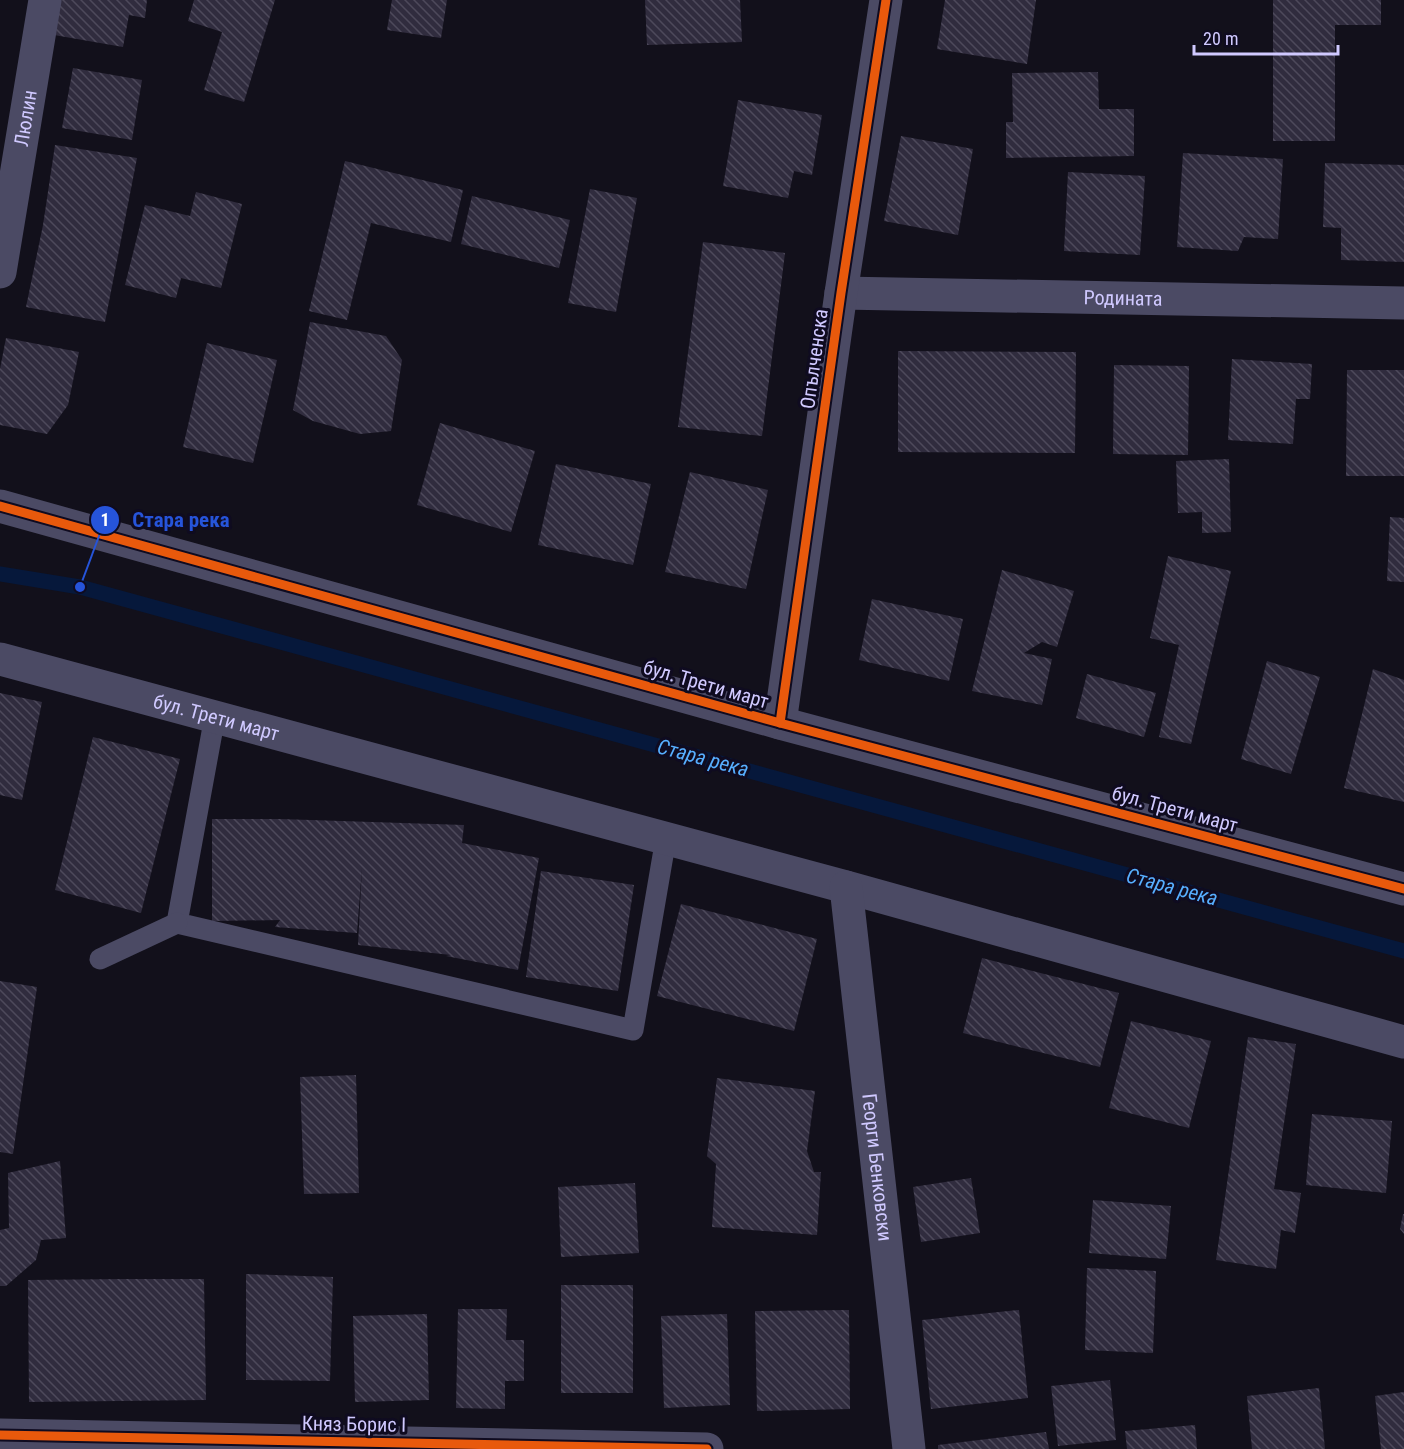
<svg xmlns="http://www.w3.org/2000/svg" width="1404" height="1449" viewBox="0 0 1404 1449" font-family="'Roboto Condensed',sans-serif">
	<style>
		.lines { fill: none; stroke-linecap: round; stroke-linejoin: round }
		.stream { stroke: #06183b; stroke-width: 15 }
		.building { fill: url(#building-back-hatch) }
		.service { stroke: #4b4a64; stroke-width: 21 }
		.minor { stroke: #4b4a64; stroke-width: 33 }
		.cycleway-casing { stroke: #0f0b20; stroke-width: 13 }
		.cycleway { stroke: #e8590c; stroke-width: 9 }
		.labels { text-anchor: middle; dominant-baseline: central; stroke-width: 6; stroke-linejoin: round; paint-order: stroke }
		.street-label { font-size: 20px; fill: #d0c9ff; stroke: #0f0b20 }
		.water-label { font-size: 21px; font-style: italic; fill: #57afff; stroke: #0f0b20 }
		.leader { fill: none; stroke: #2654da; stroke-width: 2 }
		.callout-dot { fill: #2654da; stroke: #0f0b20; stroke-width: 2 }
		.mark-label { font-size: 18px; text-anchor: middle; font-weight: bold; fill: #fff }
		.callout-label { font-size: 21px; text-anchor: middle; font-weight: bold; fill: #2654da; stroke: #0f0b20; stroke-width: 6; stroke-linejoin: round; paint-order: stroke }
	</style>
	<defs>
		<pattern id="building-back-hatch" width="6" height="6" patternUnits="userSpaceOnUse" patternTransform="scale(1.5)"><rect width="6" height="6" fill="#302c3e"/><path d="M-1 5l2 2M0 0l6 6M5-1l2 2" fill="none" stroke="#4d495b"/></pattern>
	</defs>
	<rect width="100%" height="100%" fill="#12101b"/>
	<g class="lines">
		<!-- stream -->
		<polyline class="stream" points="0,574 80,587 1404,951"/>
	</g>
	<!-- building -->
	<g class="building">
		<polygon points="60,0 147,0 145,18 129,15 123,47 54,35"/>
		<polygon points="194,0 275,0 244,102 204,90 222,32 188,21"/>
		<polygon points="392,0 447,0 441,38 387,30"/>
		<polygon points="645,0 740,0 742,42 647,45"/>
		<polygon points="945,0 1036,0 1027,64 937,49"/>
		<polygon points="1273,0 1381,0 1381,25 1335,25 1335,141 1273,141"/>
		<polygon points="73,68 142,80 132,140 62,128"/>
		<polygon points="1098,72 1099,109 1134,109 1134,156 1006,158 1006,122 1013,122 1012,73"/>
		<polygon points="738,100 822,115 812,175 794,171 788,198 723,186"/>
		<polygon points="901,136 973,149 958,235 884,221"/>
		<polygon points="55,145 137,158 105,322 26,307 43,225"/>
		<polygon points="1183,153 1283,159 1278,239 1244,237 1238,251 1177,247"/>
		<polygon points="345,161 463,190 451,242 371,223 347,320 309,311"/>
		<polygon points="1325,163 1404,165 1404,262 1341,260 1341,228 1323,227"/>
		<polygon points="1068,172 1145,176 1140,255 1064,251"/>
		<polygon points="590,189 637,198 616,312 568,303"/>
		<polygon points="196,192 242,204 221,288 181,278 176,298 125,285 145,205 190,216"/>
		<polygon points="472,196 570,220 559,268 461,244"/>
		<polygon points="703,242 785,253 762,436 678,427"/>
		<polygon points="310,322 386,336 402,360 391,431 360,434 313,421 293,410"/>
		<polygon points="6,338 79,352 68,405 47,434 0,425 0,369"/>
		<polygon points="207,343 277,360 253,463 183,447"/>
		<polygon points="898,351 1076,352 1075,453 898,452"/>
		<polygon points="1232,359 1312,364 1310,399 1296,399 1293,444 1228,440"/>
		<polygon points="1114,365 1189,366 1188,455 1113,454"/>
		<polygon points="1347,370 1404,370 1404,476 1346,476"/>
		<polygon points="440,423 535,451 511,532 417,505"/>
		<polygon points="1229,459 1231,532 1202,533 1202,512 1178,513 1176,461"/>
		<polygon points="556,464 651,484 633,565 538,545"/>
		<polygon points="690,472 768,490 746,589 665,572"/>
		<polygon points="1390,517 1404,518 1404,582 1387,581"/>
		<polygon points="1168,556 1231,571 1191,744 1159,737 1179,645 1150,638"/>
		<polygon points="1002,570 1074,591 1057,647 1042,642 1024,653 1052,659 1042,705 972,691"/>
		<polygon points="872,599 963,619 949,681 859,660"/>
		<polygon points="1267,661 1320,677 1291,774 1241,759"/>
		<polygon points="1373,669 1404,680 1404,802 1344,788"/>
		<polygon points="1087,674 1156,693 1144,737 1076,718"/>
		<polygon points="0,693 42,702 22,800 0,795"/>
		<polygon points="93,737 180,759 141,913 55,890"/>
		<polygon points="212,819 280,819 464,825 462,843 539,858 518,970 446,956 451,955 358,945 362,867 357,933 275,927 280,920 212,921"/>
		<polygon points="541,871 634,885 618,991 526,977"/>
		<polygon points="681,904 817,939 794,1031 657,996"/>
		<polygon points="982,958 1119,993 1100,1067 963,1033"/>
		<polygon points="0,981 37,987 13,1154 0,1152"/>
		<polygon points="1131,1021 1211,1041 1189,1128 1109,1108"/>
		<polygon points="1248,1037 1296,1044 1274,1189 1301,1193 1295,1233 1281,1230 1276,1269 1216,1260"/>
		<polygon points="356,1075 359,1193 304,1194 300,1077"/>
		<polygon points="717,1078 815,1091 807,1151 814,1172 821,1172 817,1235 712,1227 716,1164 707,1156"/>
		<polygon points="1312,1114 1392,1121 1386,1193 1306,1185"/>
		<polygon points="60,1161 66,1238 41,1240 36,1260 6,1286 0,1286 0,1230 9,1228 8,1173"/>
		<polygon points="971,1178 980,1233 921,1242 913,1187"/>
		<polygon points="635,1183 639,1253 561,1257 558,1187"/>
		<polygon points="1093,1200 1171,1206 1166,1259 1089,1253"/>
		<polygon points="1403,1214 1404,1214 1404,1234 1400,1229"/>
		<polygon points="1087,1268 1156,1271 1153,1353 1085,1350"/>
		<polygon points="246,1274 333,1277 330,1381 246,1380"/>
		<polygon points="123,1279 204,1279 206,1400 29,1402 28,1280"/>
		<rect x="561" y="1285" width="72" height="108"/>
		<polygon points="458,1309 507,1309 506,1340 524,1340 524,1381 505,1381 505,1409 456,1408"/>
		<polygon points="849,1310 850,1409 757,1411 755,1311"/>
		<polygon points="1019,1310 1028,1398 931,1409 922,1320"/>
		<polygon points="427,1314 429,1400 355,1402 353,1316"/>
		<polygon points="727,1314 730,1405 664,1408 661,1316"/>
		<polygon points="1110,1380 1116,1440 1058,1446 1051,1386"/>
		<polygon points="1319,1388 1325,1449 1252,1449 1247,1396"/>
		<polygon points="1404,1392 1404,1449 1381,1449 1375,1396"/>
		<polygon points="1195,1425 1197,1449 1127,1449 1125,1431"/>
		<polygon points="1046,1432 1049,1449 938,1449 938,1445"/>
	</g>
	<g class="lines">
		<!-- service -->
		<g class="service">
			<polyline points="215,716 177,923 633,1030 666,838"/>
			<polyline points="100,959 177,923"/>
		</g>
		<!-- minor -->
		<g class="minor">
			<path id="s1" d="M0,272L45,0"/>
			<path id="s2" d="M841,293L1404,303"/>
			<polyline points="0,506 780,723 1404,889"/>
			<path id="s3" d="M0,659L846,887L1404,1042"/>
			<polyline points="780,723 841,293 886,0"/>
			<path id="s4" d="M846,887L909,1449"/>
			<polyline points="0,1435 707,1449"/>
		</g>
		<defs>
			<g id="cycleway">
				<polyline points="0,506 780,723 1404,889"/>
				<polyline points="780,723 841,293 886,0"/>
				<polyline points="0,1435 707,1449"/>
			</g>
		</defs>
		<!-- cycleway casing -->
		<use href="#cycleway" class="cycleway-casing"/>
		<!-- cycleway -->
		<use href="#cycleway" class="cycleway"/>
	</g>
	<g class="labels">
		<!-- street labels -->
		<g class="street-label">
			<text stroke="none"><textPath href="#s1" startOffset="156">Люлин</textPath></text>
			<text stroke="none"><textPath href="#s2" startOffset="282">Родината</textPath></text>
			<text transform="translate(814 359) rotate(-82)">Опълченска</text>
			<text transform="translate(706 684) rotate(16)">бул. Трети март</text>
			<text stroke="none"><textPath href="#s3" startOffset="224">бул. Трети март</textPath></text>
			<text transform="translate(1175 809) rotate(15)">бул. Трети март</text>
			<text stroke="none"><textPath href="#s4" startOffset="282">Георги Бенковски</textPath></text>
			<text transform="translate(354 1424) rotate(1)">Княз Борис I</text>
		</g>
		<!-- water labels -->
		<g class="water-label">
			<text transform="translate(703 758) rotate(15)">Стара река</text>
			<text transform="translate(1172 887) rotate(15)">Стара река</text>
		</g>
	</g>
	<!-- callouts -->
	<path class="leader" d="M80 587L105 520"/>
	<g class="callout-dot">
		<circle cx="80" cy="587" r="6"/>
		<circle cx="105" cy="520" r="15"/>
	</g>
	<g class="mark-label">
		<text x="105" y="526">1</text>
	</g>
	<g class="callout-label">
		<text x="181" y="527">Стара река</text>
	</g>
	<!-- scale -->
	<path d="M1194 45v9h144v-9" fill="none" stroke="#d0c9ff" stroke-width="3"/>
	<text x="1203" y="45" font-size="18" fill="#d0c9ff" stroke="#0f0b20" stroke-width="4.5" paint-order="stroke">20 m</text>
</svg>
